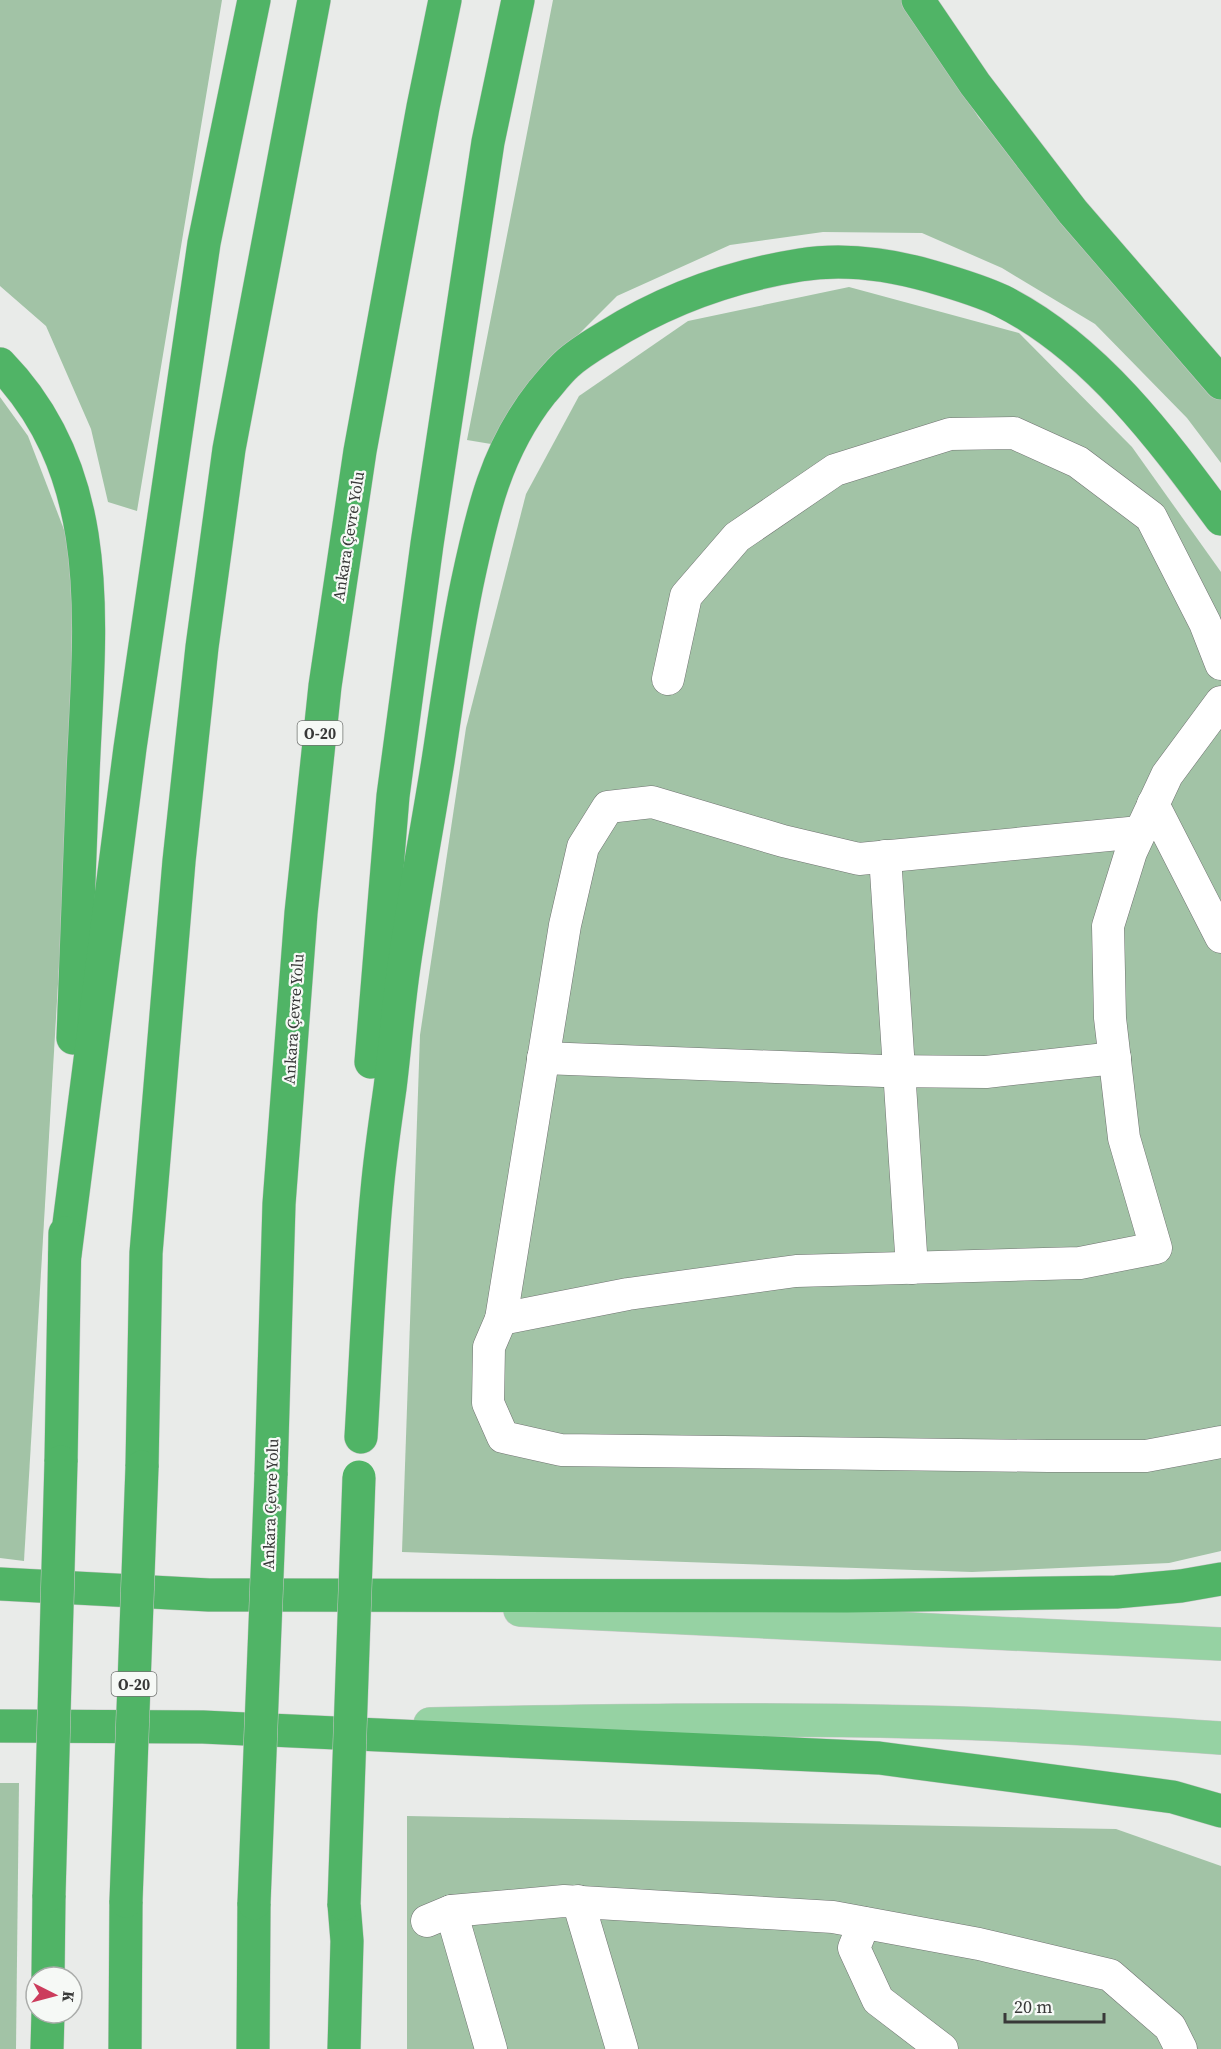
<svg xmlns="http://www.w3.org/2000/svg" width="1221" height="2049" viewBox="0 0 1221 2049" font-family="'Source Serif 4',serif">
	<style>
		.forest { fill: #a2c3a6 }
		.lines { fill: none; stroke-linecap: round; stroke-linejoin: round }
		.minor-casing { stroke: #707371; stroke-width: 33 }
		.major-casing { stroke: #c7c8c7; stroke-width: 34 }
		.highway-casing { stroke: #c7c8c7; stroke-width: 34 }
		.minor { stroke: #fff; stroke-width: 32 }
		.major { stroke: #96d2a3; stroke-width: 33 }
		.highway { stroke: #50b466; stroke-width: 33 }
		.highway-bridge-casing { stroke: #c7c8c7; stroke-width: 34; stroke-linecap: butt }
		.highway-bridge { stroke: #50b466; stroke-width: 33 }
		.labels { text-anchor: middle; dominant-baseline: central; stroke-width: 4.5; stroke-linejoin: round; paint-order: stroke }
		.shield { fill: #f6f9f6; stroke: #717371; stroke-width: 1.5 }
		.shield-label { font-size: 15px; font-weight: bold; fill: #383938 }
		.street-label { font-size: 16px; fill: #383938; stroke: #f6f9f6 }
	</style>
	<rect width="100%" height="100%" fill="#e9ebe9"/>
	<!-- forest -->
	<g class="forest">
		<polygon points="0,0 222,0 137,511 108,502 91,429 46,326 0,286"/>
		<polygon points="553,0 903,0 979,118 1067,217 1221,396 1221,463 1187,418 1095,324 1002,268 922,233 823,232 730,245 617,296 549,364 497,445 467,440"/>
		<polygon points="849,287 1019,333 1132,447 1221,572 1221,1551 1169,1563 972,1572 402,1552 420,1035 466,728 526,494 579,396 688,321"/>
		<polygon points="0,397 28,436 73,553 70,780 24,1561 0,1558"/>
		<polygon points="0,1783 19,1783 16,2049 0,2049"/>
		<polygon points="407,1816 1116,1829 1221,1866 1221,2049 407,2049"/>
	</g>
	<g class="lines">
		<defs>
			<g id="minor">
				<polyline points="668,679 686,596 737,537 835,470 950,434 1014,433 1078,462 1151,517 1205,623 1221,664"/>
				<polyline points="1221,702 1167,775 1131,852 1108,926 1110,1018 1124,1138 1156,1248 1080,1263 796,1271 628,1294 501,1319 489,1347 488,1403 503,1437 561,1450 1048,1456 1146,1456 1221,1442"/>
				<polyline points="1153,804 1221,937"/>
				<polyline points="885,856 912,1268"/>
				<polyline points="543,1058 883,1071 986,1072 1115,1058"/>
				<polyline points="501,1319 565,925 583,847 608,807 652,802 783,841 859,859 1140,832"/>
				<polyline points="578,1901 622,2049"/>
				<polyline points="451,1911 491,2049"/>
				<polyline points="427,1921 451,1911 564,1901 833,1917 979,1944 1110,1975 1170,2027 1181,2049"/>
				<polyline points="864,1923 854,1948 878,2000 942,2049"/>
			</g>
			<g id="major">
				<polyline points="520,1610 1221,1644"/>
				<path d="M430,1724C593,1721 755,1718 917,1722C1018,1724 1120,1731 1221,1738"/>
			</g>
			<g id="highway">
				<polyline points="918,0 975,84 1073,212 1221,383"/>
				<path d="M0,364C110,477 89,629 83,774C80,862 77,950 73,1038"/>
				<polyline points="371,1062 393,796 427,544 488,142 518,0"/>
				<polyline points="65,1255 130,748 204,243 254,0"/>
				<path d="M361,1437C366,1355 369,1273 377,1191C380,1157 385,1123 390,1088C395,1048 398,1007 404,966C414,897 427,829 438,761C447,702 455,642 467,584C482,513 496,450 542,392C550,383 558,372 567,364C579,353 593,345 606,337C665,300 731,276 800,265C843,258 888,264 930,276C954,283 979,290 1002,301C1094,347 1162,439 1221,519"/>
				<polyline points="61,1462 65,1233"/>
				<polyline points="142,1467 146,1253 179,861 202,647 229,449 314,0"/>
				<polyline points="271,1475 279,1204 301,913 325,686 360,451 423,107 445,0"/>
				<polyline points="0,1584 209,1595 847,1596 1116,1592 1181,1586 1221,1579"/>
				<polyline points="0,1726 203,1727 879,1758 1173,1797 1221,1811"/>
				<polyline points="48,1977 49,1895"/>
				<polyline points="47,2049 48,2013"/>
				<polyline points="125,2049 126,1901"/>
				<polyline points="253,2049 254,1903"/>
				<polyline points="344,2049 347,1941 344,1904"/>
			</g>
		</defs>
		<!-- minor casing -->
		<use href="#minor" class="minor-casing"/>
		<!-- major casing -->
		<use href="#major" class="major-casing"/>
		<!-- highway casing -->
		<use href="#highway" class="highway-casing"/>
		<!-- minor -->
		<use href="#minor" class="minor"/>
		<!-- major -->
		<use href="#major" class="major"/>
		<!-- highway -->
		<use href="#highway" class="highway"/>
		<defs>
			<g id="highway-bridge">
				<polyline points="49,1895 61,1462"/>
				<polyline points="126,1901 142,1467"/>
				<polyline points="254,1903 271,1475"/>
				<polyline points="344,1904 359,1477"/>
			</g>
		</defs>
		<!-- highway-bridge casing -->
		<use href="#highway-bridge" class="highway-bridge-casing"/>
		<!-- highway-bridge -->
		<use href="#highway-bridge" class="highway-bridge"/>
	</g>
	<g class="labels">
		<!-- shield labels -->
		<g class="shield">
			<rect x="297.5" y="721" width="45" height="24" rx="4.5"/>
			<rect x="111.5" y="1672" width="45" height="24" rx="4.5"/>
		</g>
		<g class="shield-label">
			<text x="320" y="733">O-20</text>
			<text x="134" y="1684">O-20</text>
		</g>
		<!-- street labels -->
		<g class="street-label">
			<text transform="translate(348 536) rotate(-81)">Ankara Çevre Yolu</text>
			<text transform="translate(293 1019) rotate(-86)">Ankara Çevre Yolu</text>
			<text transform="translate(270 1504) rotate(-88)">Ankara Çevre Yolu</text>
		</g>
	</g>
	<!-- north arrow -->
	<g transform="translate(54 1995) rotate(96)"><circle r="28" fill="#f6f9f6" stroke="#aaacaa" stroke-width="1.5"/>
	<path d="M0-4.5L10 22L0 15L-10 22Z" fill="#cc3c5c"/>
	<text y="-9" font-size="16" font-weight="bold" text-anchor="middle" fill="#383938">K</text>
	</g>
	<!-- scale -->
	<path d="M1005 2013v9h99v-9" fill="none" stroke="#383938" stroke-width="3"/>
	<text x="1014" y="2013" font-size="18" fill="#383938" stroke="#f6f9f6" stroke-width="4.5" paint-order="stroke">20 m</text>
</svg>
